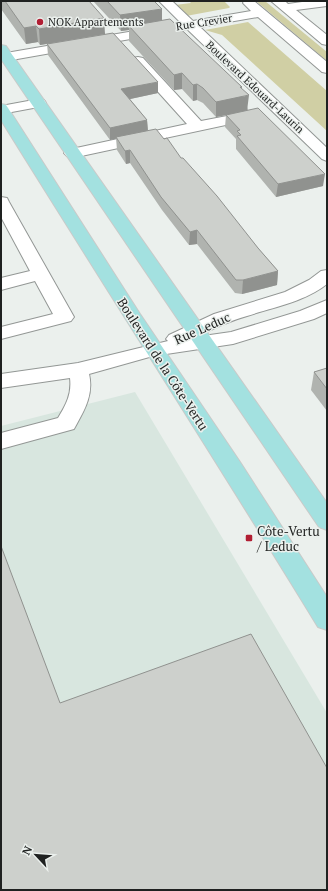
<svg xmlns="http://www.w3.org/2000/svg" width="328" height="891" viewBox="0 0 328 891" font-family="'PT Serif',serif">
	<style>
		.built { fill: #d8e6df }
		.green { fill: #d0cfa4 }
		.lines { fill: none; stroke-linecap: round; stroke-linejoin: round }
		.minor-casing { stroke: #939795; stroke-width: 2 }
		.major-casing { stroke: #c9cac9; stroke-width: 2 }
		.minor { fill: #fff; fill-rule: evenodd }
		.major { fill: #a3e1e0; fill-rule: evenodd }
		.wall { fill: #b0b3af }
		.shaded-wall { fill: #90928f }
		.building { fill: #cdd0cc; stroke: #90928f }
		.poi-dot { fill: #b11e33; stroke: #ebf0ed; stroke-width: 1.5 }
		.labels { text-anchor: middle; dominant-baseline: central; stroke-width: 3; stroke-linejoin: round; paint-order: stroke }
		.far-poi-label { font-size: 11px; fill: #1f2120; stroke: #ebf0ed; text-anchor: start }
		.far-street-label { font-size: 11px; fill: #1f2120; stroke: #ebf0ed }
		.street-label { font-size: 13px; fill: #1f2120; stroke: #ebf0ed }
		.poi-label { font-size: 13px; fill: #1f2120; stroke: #ebf0ed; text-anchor: start }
	</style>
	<rect width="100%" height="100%" fill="#ebf0ed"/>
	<!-- built -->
	<polygon class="built" points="135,392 327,713 327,890 1,890 1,426"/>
	<!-- green -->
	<g class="green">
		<polygon points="189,1 224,1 230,7 229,8 186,16 175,5 191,3"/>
		<polygon points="256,1 265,1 327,52 327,61"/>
		<polygon points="248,22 327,91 327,131 222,35 205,30"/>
	</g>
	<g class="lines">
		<defs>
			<g id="minor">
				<polygon points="159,1 172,1 193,21 251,11 243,3 244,1 254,1 327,62 327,73 322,72 258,17 200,27 327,148 327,161 322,159 187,29 6,61 1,59 1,54 6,53 181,23"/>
				<polygon points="271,1 285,1 288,4 309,1 327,1 327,6 296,10 327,35 327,45 322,44"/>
				<polygon points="138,57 143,58 201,121 253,111 258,112 260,115 258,118 72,158 67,156 64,153 67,150 187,124 133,64 131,61 133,58"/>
				<polygon points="39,99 44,100 46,103 44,106 1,114 1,106"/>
				<polygon points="1,197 7,198 9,202 74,317 71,321 1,339 1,327 53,314 35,281 1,290 1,278 30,271 1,217"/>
				<path d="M327,270V284C304,302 274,307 247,316C229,321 212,329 196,337L231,332L300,311L327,300V313L314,319L233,344L153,356L89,374C94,395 84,411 74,429L1,449V433L58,418C66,405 72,394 70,378L1,388V374L78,363L168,341L166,339L169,335L214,314L285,292L309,280L321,271Z"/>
			</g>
			<g id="major">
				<polygon points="1,45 6,46 327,503 327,530 319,527 1,59"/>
				<path d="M1,104L6,105L8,108L140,314L240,462L327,597V630L318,627C214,457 106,289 1,120Z"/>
			</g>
		</defs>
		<!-- minor casing -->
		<use href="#minor" class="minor-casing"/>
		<!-- major casing -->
		<use href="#major" class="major-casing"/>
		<!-- minor -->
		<use href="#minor" class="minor"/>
		<!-- major -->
		<use href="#major" class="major"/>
	</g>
	<!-- wall -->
	<g class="wall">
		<polygon points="1,1 89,1 105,34 158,93 130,99 147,120 148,131 181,158 258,248 278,271 277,285 242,294 235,293 197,244 189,245 162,210 130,163 126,164 117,150 116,138 110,140 48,55 47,44 40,45 38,42 26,44 1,9"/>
		<polygon points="93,1 154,1 162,20 242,87 242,89 248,110 323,186 276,197 236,149 236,139 225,127 226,115 216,117 203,103 197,100 193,101 182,89 174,90 129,41 129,30 121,31"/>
		<polygon points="327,368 327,411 311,390 314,372"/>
	</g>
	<!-- shaded-wall -->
	<g class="shaded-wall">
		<polygon points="162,9 162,25 129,26 129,30 121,31 120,15"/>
		<polygon points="104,18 105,34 40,45 39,29"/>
		<polygon points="36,26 38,42 26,44 24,28"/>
		<polygon points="182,73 182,89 174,90 174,75"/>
		<polygon points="158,82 158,93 121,101 121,89"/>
		<polygon points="197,84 197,100 193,101 193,85"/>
		<polygon points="240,87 242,87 242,97 249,95 247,111 216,117 216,102"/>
		<polygon points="147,120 148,132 110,140 110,128"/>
		<polygon points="130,150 130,163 126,164 125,151"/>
		<polygon points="325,174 323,186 276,197 278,184"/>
		<polygon points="197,230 197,244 189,245 190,232"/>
		<polygon points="278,271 277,285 242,294 243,280"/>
	</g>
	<!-- building -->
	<g class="building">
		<polygon points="5,1 89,1 104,18 39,29 36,26 24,28"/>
		<polygon points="107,1 154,1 162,9 120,15"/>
		<polygon points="170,19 242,87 240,87 249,95 216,102 203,88 197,84 193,85 182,73 174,75 129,26"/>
		<polygon points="113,33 158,82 121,89 147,120 110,128 47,44"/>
		<polygon points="258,108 325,174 278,184 237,136 241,135 237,131 240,130 226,115"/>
		<polygon points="156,129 164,139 167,138 181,158 183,158 217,196 258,248 278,271 243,280 236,280 197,230 190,232 161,197 130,150 125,151 116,137"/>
		<polygon points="327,368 327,389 314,372"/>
		<polygon points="1,546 60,703 251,634 327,768 327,890 1,890"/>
	</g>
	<!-- markers -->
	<g class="poi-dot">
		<circle cx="40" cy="22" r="4"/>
		<rect x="245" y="534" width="8" height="8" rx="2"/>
	</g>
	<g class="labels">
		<!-- far-poi labels -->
		<g class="far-poi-label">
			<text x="48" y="22">NOK Appartements</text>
		</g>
		<!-- far-street labels -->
		<g class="far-street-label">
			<text transform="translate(204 22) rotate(-9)">Rue Crevier</text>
			<text transform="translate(255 87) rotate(43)">Boulevard Edouard-Laurin</text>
		</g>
		<!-- street labels -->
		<g class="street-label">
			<text transform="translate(202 328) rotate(-24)">Rue Leduc</text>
			<text transform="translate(163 364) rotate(57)">Boulevard de la Côte-Vertu</text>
		</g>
		<!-- poi labels -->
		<g class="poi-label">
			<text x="257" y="531">Côte-Vertu<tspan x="257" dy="15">/ Leduc</tspan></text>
		</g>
	</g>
	<!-- border -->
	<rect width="328" height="891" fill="none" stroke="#1f2120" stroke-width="4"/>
	<!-- north arrow -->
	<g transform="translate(36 855) rotate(296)" stroke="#ebf0ed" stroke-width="3" paint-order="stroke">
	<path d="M0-3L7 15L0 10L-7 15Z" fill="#1f2120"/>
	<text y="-6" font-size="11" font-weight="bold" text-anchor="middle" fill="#1f2120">N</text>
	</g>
</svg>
